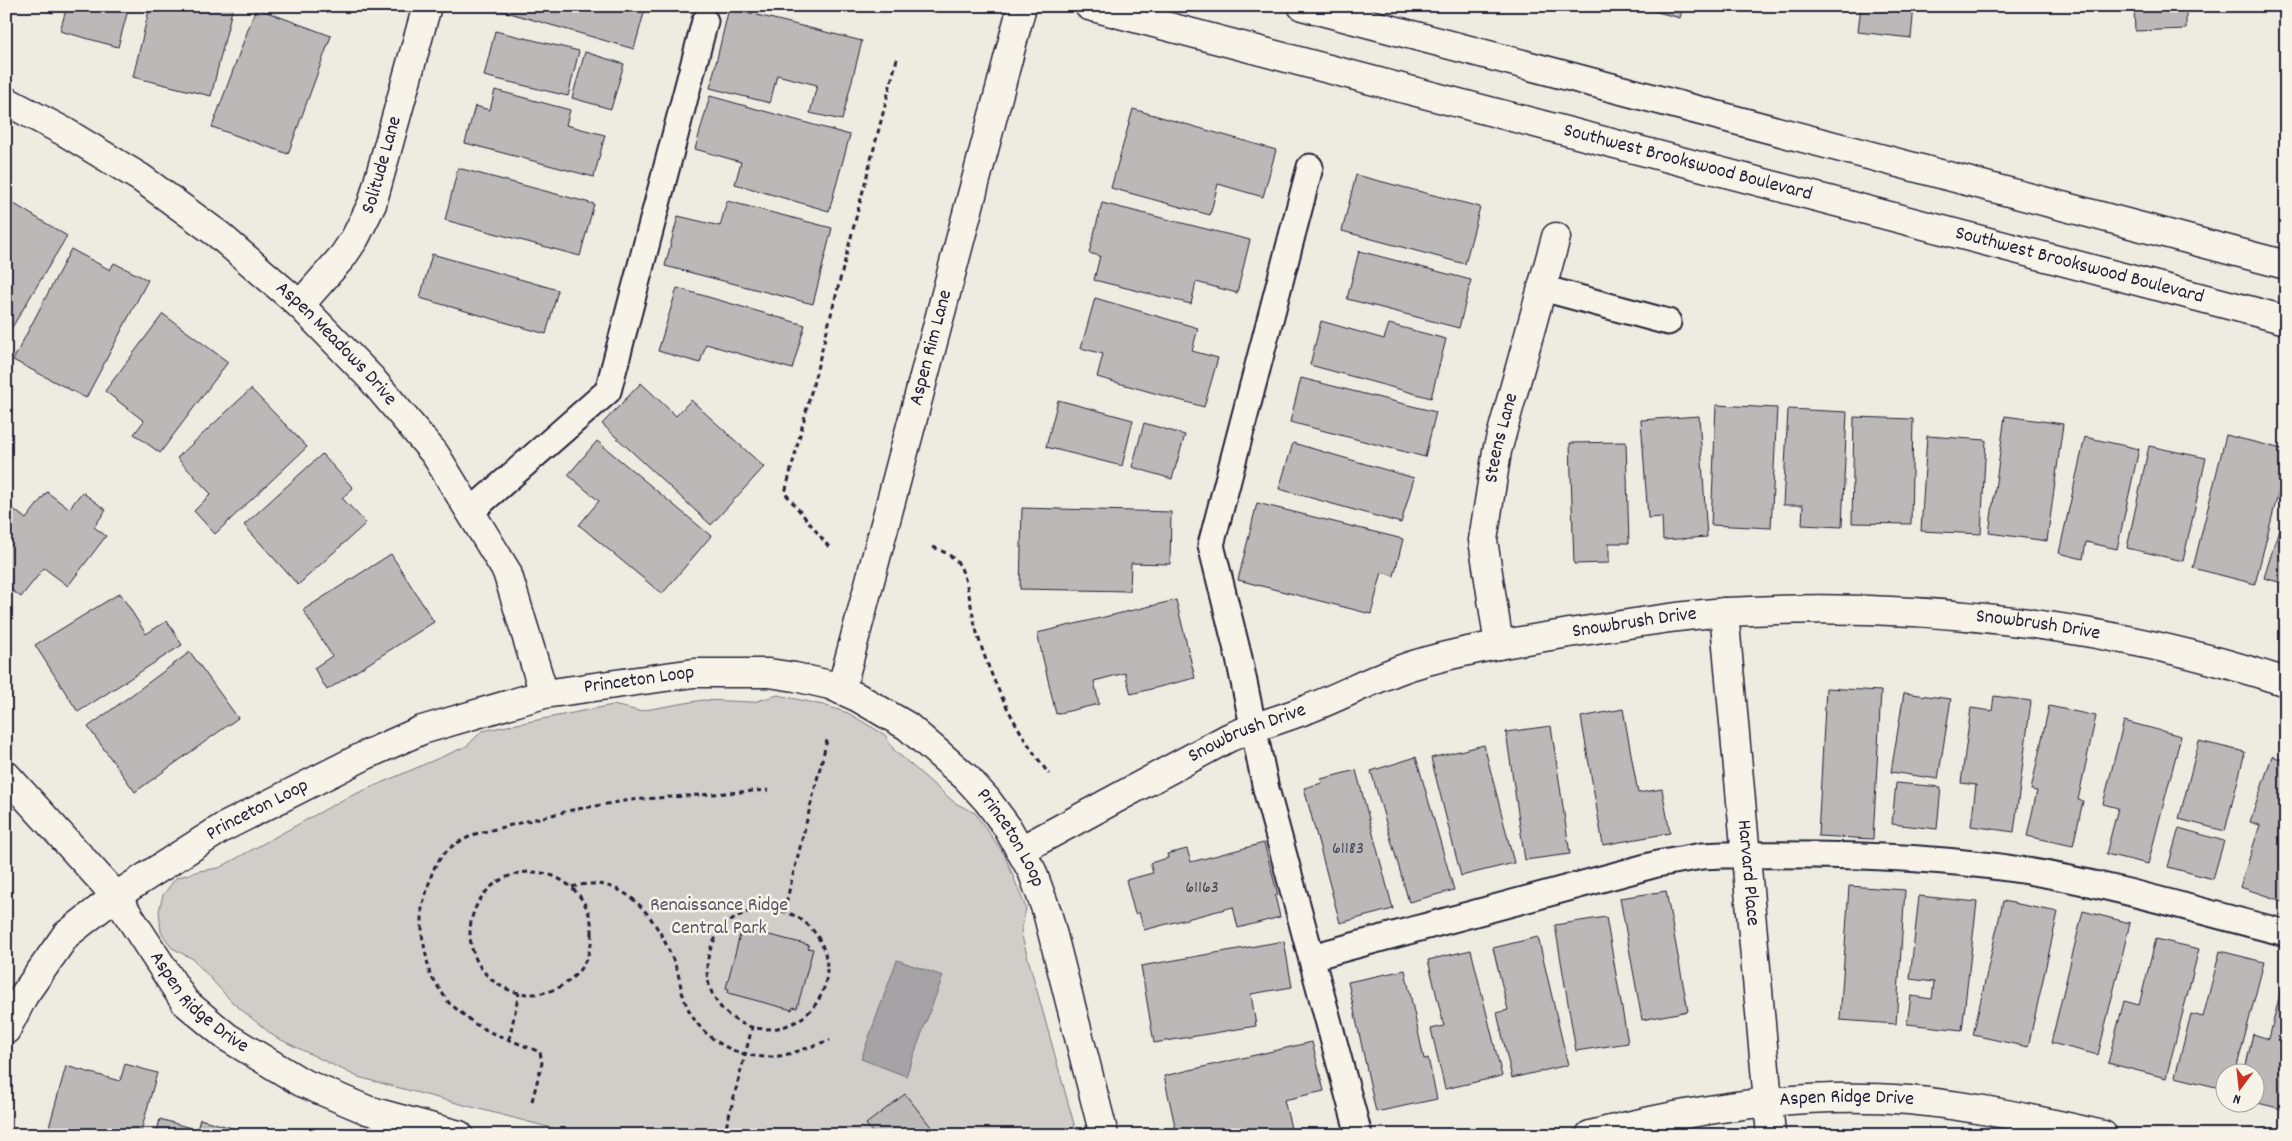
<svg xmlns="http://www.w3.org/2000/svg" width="2292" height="1141" viewBox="0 0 2292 1141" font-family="Dekko,sans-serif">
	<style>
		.green { fill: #d1cdc9; stroke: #7a7882 }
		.water { fill: #a6a3a6; stroke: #716f7b }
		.building { fill: #bbb8b7; stroke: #22223b }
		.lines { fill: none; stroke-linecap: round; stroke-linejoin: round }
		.service-casing { stroke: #22223b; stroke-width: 29 }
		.minor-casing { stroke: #22223b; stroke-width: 31 }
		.secondary-casing { stroke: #22223b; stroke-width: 31 }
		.path { stroke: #22223b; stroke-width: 3; stroke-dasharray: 5 4; stroke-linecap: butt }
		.service { stroke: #f7f3e8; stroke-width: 25 }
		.minor { stroke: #f7f3e8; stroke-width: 28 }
		.secondary { stroke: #f7f3e8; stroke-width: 28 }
		.labels { text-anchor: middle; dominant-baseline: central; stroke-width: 5; stroke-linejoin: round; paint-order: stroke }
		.number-label { font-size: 18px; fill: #48485a }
		.street-label { font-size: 20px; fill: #22223b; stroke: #f7f3e8 }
		.park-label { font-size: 20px; fill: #575566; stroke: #f7f3e8 }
	</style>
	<rect width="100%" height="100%" fill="#eeebe1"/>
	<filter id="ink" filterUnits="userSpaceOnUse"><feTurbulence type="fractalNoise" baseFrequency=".02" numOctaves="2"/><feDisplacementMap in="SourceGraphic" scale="10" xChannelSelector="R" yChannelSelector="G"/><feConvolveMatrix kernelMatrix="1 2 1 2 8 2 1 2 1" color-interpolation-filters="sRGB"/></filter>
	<g filter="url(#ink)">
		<!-- green -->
		<polygon class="green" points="778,695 823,705 848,713 885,735 894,750 955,803 975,813 1004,854 1026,908 1021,933 1077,1135 578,1135 358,1077 275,1037 233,1003 193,959 172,948 161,932 159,911 163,895 176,878 199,871 219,868 344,799 467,746 482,731 613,705 639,711 703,700 753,702"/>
		<!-- water -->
		<polygon class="water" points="897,960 943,976 906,1076 861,1059"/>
		<!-- building -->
		<g class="building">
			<polygon points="29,6 55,6 54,13"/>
			<polygon points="67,6 129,6 118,47 60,31"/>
			<polygon points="150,6 233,6 211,96 133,77"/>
			<polygon points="500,6 646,6 634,49 499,10"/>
			<polygon points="1647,6 1683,6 1680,18 1646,9"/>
			<polygon points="1788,6 1807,6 1806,10"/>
			<polygon points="1861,6 1914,6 1911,38 1858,32"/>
			<polygon points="2092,6 2186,6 2186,29 2135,31 2134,8 2092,10"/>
			<polygon points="256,8 331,36 288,154 212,127"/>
			<polygon points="729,8 862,41 842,120 810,113 817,85 777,75 770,103 710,88"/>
			<polygon points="495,31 579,51 568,96 484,76"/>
			<polygon points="585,52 624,64 611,109 572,98"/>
			<polygon points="495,90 570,110 566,125 605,135 594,177 465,143 475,106 490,110"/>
			<polygon points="710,96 850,135 829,211 735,184 741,162 695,149"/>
			<polygon points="1133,109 1276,150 1263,197 1218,184 1210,215 1111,188"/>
			<polygon points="458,168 594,204 580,256 445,220"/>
			<polygon points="1356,175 1480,207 1465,264 1342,231"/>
			<polygon points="6,199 67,236 11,329 6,327"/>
			<polygon points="727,201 832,228 813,304 665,266 678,216 720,226"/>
			<polygon points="1102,203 1250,240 1237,293 1196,282 1191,304 1094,280 1100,256 1089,253"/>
			<polygon points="71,249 110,270 114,263 148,280 86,398 13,360"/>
			<polygon points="1359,251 1471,280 1459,328 1347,299"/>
			<polygon points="432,254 558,290 546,334 420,298"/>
			<polygon points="677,288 805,325 792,369 706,344 700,363 658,351"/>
			<polygon points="1095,298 1198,328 1192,351 1218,358 1204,407 1097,377 1103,354 1081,348"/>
			<polygon points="163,314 228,362 160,453 134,434 144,421 105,391"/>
			<polygon points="1321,321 1384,339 1389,324 1446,339 1431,398 1310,365"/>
			<polygon points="1301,378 1436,412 1425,457 1290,422"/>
			<polygon points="641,383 676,416 691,400 764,467 711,525 602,424"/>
			<polygon points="251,389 307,447 215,534 194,511 211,494 177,458"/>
			<polygon points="1058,400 1133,420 1122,466 1046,447"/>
			<polygon points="1716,405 1777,408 1771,528 1711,525"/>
			<polygon points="1788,409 1847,412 1842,527 1802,525 1803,505 1783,505"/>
			<polygon points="1699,416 1707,537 1663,540 1662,517 1648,518 1641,420"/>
			<polygon points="2005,416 2063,424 2047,541 1989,533"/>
			<polygon points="1854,417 1913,419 1911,524 1852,523"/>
			<polygon points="1144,423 1185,435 1172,479 1132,467"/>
			<polygon points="2226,435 2286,450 2286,462 2255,584 2193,568"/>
			<polygon points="1927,436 1986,440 1981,534 1921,531"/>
			<polygon points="2085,437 2139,449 2117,549 2086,542 2083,559 2059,553"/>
			<polygon points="597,441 711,536 662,594 579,525 599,501 568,475"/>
			<polygon points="1626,442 1629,543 1609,543 1609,563 1574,564 1570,443"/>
			<polygon points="1293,443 1414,478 1401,523 1279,489"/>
			<polygon points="2149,446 2206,458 2183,561 2127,548"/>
			<polygon points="322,454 353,488 342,498 366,523 298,585 244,525"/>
			<polygon points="47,492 69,509 82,492 106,510 94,527 106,536 68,586 44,568 21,597 6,586 6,513 11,507 26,519"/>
			<polygon points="1257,503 1403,539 1394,576 1382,572 1371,614 1238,580"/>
			<polygon points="2286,506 2286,584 2264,578"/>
			<polygon points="1022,508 1171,512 1170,564 1131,563 1130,591 1020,589"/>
			<polygon points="391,554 434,622 327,690 314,668 332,656 303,610"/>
			<polygon points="120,593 146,634 167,621 182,645 78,712 35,645"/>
			<polygon points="1176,600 1195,678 1131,694 1125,673 1094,681 1099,704 1056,714 1037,633"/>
			<polygon points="190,652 238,718 135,792 88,727"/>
			<polygon points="1826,688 1881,691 1873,839 1818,836"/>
			<polygon points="1904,693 1951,699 1938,779 1891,772"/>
			<polygon points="1994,696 2031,701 2014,832 1971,826 1976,785 1961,783 1971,708 1992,711"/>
			<polygon points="2049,706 2096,716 2078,800 2083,801 2073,846 2027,836 2037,791 2031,790"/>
			<polygon points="1623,709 1638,793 1662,789 1670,833 1603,845 1581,717"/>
			<polygon points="2124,721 2181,736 2148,864 2106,854 2118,808 2103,804"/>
			<polygon points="1551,726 1570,854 1525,860 1506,732"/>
			<polygon points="2199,741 2245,752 2225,831 2179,819"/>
			<polygon points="1484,745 1514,863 1461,876 1431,758"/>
			<polygon points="2272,756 2286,761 2285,902 2240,887 2260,825 2250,822"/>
			<polygon points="1416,757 1454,890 1409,902 1371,771"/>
			<polygon points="1356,770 1393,909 1340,923 1304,788 1322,783 1321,779"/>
			<polygon points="1896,783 1941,787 1937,829 1892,824"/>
			<polygon points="2179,828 2224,841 2213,879 2168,867"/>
			<polygon points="1264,843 1278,895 1275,896 1280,917 1238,928 1233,907 1144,930 1139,912 1135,914 1126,880 1153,873 1150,863 1168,858 1167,854 1187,849 1191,862"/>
			<polygon points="1849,886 1905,890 1896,1024 1840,1020"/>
			<polygon points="1666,891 1688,1011 1642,1020 1620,898"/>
			<polygon points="1919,896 1977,902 1962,1030 1907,1024 1911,996 1932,999 1934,982 1910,979"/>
			<polygon points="2003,901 2058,912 2028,1047 1973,1035"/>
			<polygon points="2083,911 2130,923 2098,1055 2051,1043"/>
			<polygon points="1606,917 1628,1043 1576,1051 1555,925"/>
			<polygon points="746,929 809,945 808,948 813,949 797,1008 793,1007 792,1010 728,993 729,989 726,988 741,931 744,932"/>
			<polygon points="1538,937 1568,1065 1512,1078 1497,1013 1508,1010 1493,948"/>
			<polygon points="2156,939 2199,949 2166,1078 2108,1063 2124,1001 2139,1005"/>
			<polygon points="1284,941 1292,987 1251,994 1256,1026 1154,1043 1141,966"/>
			<polygon points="1471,950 1502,1076 1445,1089 1431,1029 1444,1026 1428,960"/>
			<polygon points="2220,951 2264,962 2235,1074 2224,1074 2224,1089 2175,1077 2191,1014 2203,1017"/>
			<polygon points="1405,970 1424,1059 1428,1058 1437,1099 1376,1112 1348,982"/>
			<polygon points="2285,973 2286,973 2286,1110 2254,1102 2254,1074 2244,1074 2253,1034 2269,1039"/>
			<polygon points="1312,1042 1324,1091 1284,1100 1291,1128 1263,1135 1177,1135 1164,1076"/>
			<polygon points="125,1064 157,1073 140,1135 67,1135 68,1132 49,1127 66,1066 120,1081"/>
			<polygon points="905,1094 936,1133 934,1135 874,1135 866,1124"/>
			<polygon points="160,1119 197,1130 200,1119 246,1132 245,1135 156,1135"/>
		</g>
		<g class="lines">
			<defs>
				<g id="service">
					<polyline points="1310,167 1211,545 1239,658 1266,789 1359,1135"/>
					<polyline points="1542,288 1668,322"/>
					<polyline points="470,512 608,391 705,21"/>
					<path d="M1312,957L1657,864L1702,856L1723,855C1822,854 1923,855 2021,870C2110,884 2198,911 2286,933"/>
				</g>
				<g id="minor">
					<path id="s1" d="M6,101L65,132L141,178L219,235L300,305L370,377L435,454L507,572L544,694"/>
					<path id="s2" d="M300,305L343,256L355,238L372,204L427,6"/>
					<path id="s3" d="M1724,612L1771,1135"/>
					<path id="s4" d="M1499,645L1483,540L1497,451L1556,237"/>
					<path id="s5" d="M841,690L1022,6"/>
					<path id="s6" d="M6,775L116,896L185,1002L227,1037L301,1082L367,1110L459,1135"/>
					<path id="s7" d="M1021,850L1228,738C1253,727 1279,720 1305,710C1340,697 1374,678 1410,666C1464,649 1521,641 1576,632C1625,625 1677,615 1727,612C1915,601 2107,623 2286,682"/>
					<path id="s8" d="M6,1030L24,995L66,935L116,896L222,828L366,755L422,730L544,694L694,673H769L795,677L830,685L857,697L907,726L967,778L987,800L1007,827L1032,871L1047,912L1104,1135"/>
					<path id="s9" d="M1590,1135C1693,1109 1802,1091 1909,1100C1974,1106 2039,1120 2103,1135"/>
				</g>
				<g id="secondary">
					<path id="s10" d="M1089,6L2286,320"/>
					<polyline points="1302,6 2286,265"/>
				</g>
			</defs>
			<!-- service casing -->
			<use href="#service" class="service-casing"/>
			<!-- minor casing -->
			<use href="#minor" class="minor-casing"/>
			<!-- secondary casing -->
			<use href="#secondary" class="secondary-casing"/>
			<!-- path -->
			<g class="path">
				<polyline points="829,547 785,493 898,55"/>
				<path d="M933,547C943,551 954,556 960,566C970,587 971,614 978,636C993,686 1018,733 1049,774"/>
				<circle cx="531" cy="933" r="61"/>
				<path d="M572,887C626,871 658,920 675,965C680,976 680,989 685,1001C697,1035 731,1057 768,1057C788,1057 810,1046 830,1040"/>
				<circle cx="767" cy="969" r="60"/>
				<polyline points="784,911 827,740"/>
				<polyline points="509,1040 519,993"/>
				<polyline points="532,1101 542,1063 540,1052 492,1033 475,1024 449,1003 430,975 422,935 422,907 433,870 442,855 455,844 475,834 572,810 630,800 768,790"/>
				<polyline points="724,1135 752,1028"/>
			</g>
			<!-- service -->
			<use href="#service" class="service"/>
			<!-- minor -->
			<use href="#minor" class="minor"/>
			<!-- secondary -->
			<use href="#secondary" class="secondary"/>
		</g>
	</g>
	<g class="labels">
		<!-- number labels -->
		<g class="number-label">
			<text x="1348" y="849">61183</text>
			<text x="1202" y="888">61163</text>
		</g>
		<!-- street labels -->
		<g class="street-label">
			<text stroke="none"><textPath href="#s10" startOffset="619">Southwest Brookswood Boulevard</textPath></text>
			<text stroke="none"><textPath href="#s2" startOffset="165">Solitude Lane</textPath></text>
			<text stroke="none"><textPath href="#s10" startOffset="1024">Southwest Brookswood Boulevard</textPath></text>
			<text stroke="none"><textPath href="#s1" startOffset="412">Aspen Meadows Drive</textPath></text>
			<text stroke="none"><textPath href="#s5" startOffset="354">Aspen Rim Lane</textPath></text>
			<text stroke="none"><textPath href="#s4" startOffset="210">Steens Lane</textPath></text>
			<text stroke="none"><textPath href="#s7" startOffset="660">Snowbrush Drive</textPath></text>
			<text stroke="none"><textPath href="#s7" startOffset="1065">Snowbrush Drive</textPath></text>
			<text stroke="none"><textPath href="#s8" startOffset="748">Princeton Loop</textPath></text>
			<text stroke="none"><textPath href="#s7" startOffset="255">Snowbrush Drive</textPath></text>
			<text stroke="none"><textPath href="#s8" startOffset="342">Princeton Loop</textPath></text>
			<text stroke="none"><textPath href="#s8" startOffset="1182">Princeton Loop</textPath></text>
			<text stroke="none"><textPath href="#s3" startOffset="262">Harvard Place</textPath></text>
			<text stroke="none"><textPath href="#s6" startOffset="300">Aspen Ridge Drive</textPath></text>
			<text stroke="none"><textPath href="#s9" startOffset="260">Aspen Ridge Drive</textPath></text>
		</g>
		<!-- park labels -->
		<g class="park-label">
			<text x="719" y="906">Renaissance Ridge<tspan x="719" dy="23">Central Park</tspan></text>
		</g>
	</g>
	<!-- margin -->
	<rect width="2292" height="1141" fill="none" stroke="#f7f3e8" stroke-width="25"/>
	<rect x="12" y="12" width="2267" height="1116" fill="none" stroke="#22223b" stroke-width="2" filter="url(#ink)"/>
	<!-- north arrow -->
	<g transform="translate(2240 1088) rotate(195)"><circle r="24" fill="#f7f3e8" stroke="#a29fa3"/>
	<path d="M0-4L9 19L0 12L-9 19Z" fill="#c8321e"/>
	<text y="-8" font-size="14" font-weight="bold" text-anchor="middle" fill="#22223b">N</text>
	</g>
</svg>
